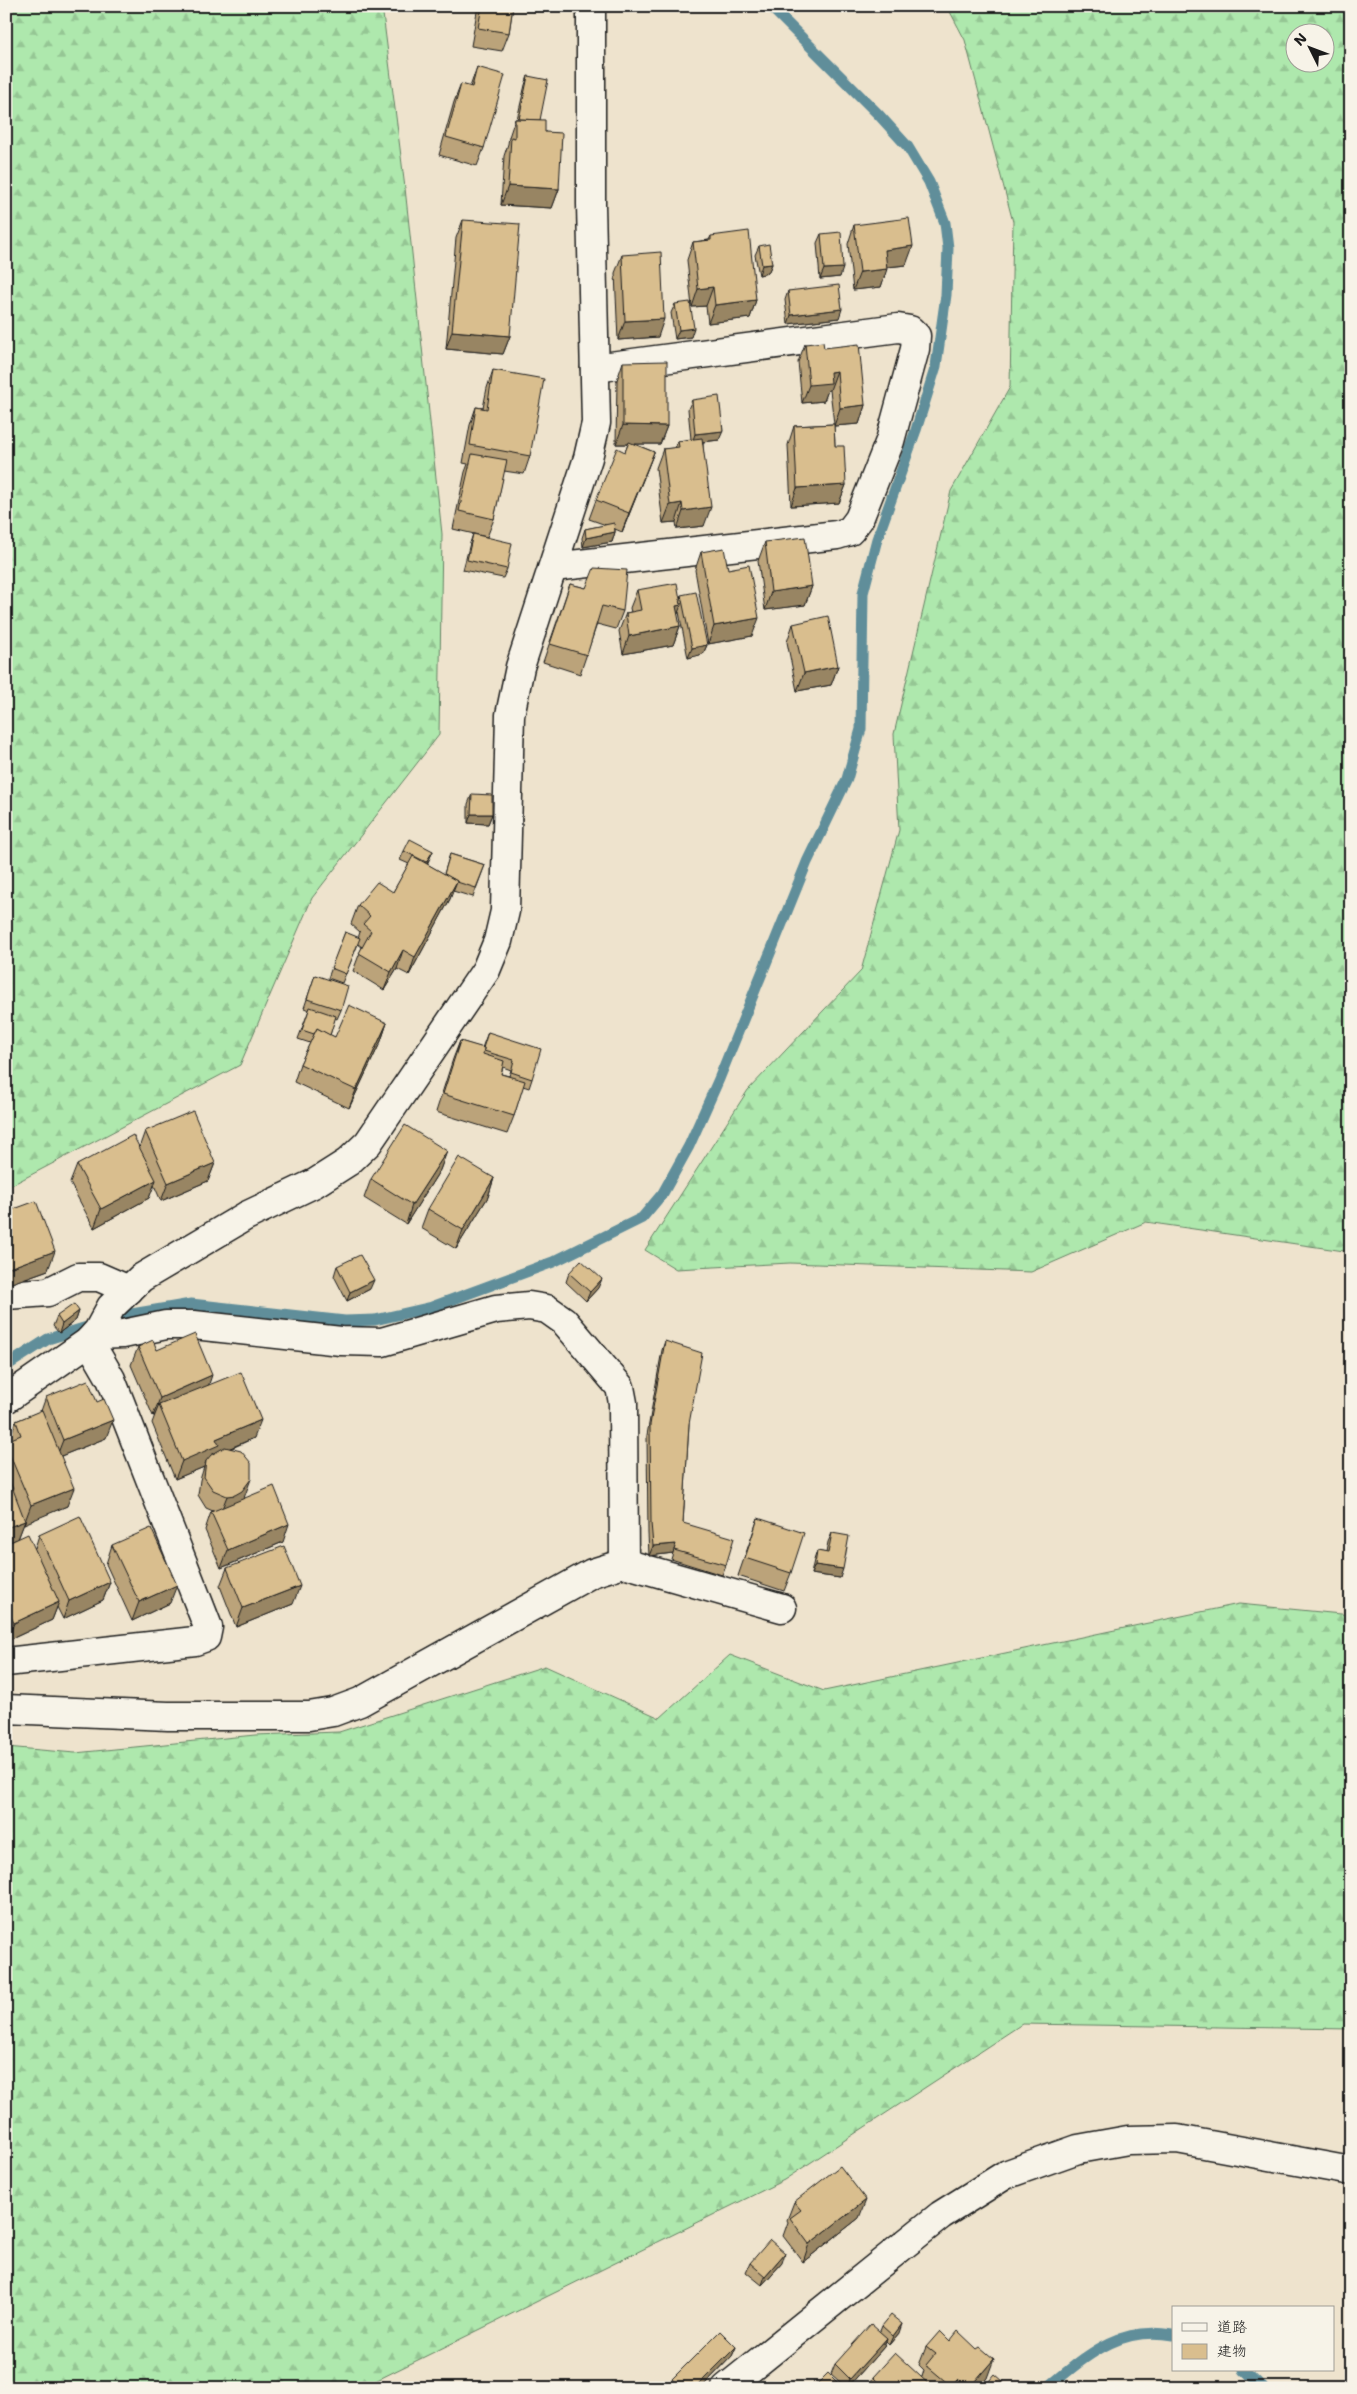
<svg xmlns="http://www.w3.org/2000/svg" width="1357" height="2394" viewBox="0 0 1357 2394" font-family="'Shantell Sans','Klee One',sans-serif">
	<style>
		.forest { fill: url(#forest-firs); stroke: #658264; fill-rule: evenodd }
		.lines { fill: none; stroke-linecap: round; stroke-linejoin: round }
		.stream { stroke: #608e9a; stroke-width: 11 }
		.minor-casing { stroke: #1c1c1c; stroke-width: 31 }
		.minor { stroke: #f7f3e8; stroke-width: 28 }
		.wall { fill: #bba37a; stroke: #1c1c1c; fill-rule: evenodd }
		.shaded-wall { fill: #988563; stroke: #1c1c1c }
		.building { fill: #d9be8e; stroke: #1c1c1c }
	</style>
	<defs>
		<pattern id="forest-firs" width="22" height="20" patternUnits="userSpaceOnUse" patternTransform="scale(1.25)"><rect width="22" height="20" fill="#aee8ad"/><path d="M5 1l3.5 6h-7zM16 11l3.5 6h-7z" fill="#95c694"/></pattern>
	</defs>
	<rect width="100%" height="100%" fill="#eee3cd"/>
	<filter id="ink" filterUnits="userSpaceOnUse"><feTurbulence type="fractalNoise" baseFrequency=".02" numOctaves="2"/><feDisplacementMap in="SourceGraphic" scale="10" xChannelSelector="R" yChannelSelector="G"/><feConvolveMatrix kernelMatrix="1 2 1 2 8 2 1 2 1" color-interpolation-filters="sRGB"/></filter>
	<g filter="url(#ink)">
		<!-- forest -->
		<g class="forest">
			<polygon points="6,6 382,6 405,188 442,534 439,735 312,898 240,1065 6,1188"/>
			<path d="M947,6H1351V1252L1146,1222L1031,1272L790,1263L676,1269L645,1250L748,1090L861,971L899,830L894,734L951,491L1010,387L1013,222L965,40ZM1294,32H1324V62H1294Z"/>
			<polygon points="1239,1604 1351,1615 1351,2029 1022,2024 784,2180 361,2388 6,2388 6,1747 75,1753 255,1735 339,1732 545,1666 660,1718 730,1655 824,1691"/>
		</g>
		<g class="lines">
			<!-- stream -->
			<g class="stream">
				<polyline points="6,1366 48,1339 126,1315 191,1304 345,1321 375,1320 432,1307 553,1262 642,1218 663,1193 689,1146 719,1079 807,862 847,779 861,729 863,593 877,539 916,430 936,366 946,295 948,248 945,223 929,182 908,147 879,115 770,6"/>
				<polyline points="1244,2370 1263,2388"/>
				<path d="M1047,2388C1087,2356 1118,2325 1173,2335"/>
			</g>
			<defs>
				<g id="minor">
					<polyline points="553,567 837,535 850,531 859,519 890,441 915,349 916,336 910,330 898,328 595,368"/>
					<polyline points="6,1295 48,1292 78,1277 99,1277 129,1290"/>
					<polyline points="95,1335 123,1334 166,1325 194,1325 341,1341 382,1342 496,1309 529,1306 547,1309 564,1321 620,1387 623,1403 624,1563"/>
					<polyline points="6,1399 88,1342 98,1331 111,1307 141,1278 246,1216 315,1183 348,1162 368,1143 486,970 498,941 505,911 510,715 520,667 588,458 596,423 591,204 591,6"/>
					<polyline points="6,1662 195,1641 206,1637 208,1627 111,1379 89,1341"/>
					<polyline points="6,1709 168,1716 309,1716 333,1712 360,1702 592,1573 624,1563 782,1608"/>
					<polyline points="726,2388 941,2215 1005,2175 1078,2149 1128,2140 1177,2139 1351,2171"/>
				</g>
			</defs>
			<!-- minor casing -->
			<use href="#minor" class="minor-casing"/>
			<!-- minor -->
			<use href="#minor" class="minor"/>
		</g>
		<!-- wall -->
		<g class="wall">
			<polygon points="478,6 521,6 521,8 513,6 509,33 502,51 471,46"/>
			<polygon points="477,67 484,148 477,166 439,155 454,102 461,84 470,87"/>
			<polygon points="528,76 540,120 545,132 559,189 552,208 501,205 504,156 508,144 509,137 515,119 517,119 525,85"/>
			<polygon points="463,220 510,336 503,354 446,349 456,238"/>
			<polygon points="854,225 906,265 887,267 881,287 853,290 848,244"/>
			<polygon points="821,234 840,277 820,279 817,243"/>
			<polygon points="711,236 756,300 750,318 708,323 706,306 692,307 687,260 693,242 709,240"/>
			<polygon points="759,246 772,264 768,273 759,275 755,255"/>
			<polygon points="622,255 658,337 618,340 615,273"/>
			<polygon points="788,291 839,318 788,324 785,300"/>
			<polygon points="675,304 691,337 675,339 671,313"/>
			<polygon points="805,344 824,348 865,405 859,424 834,426 835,446 846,485 839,503 791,506 788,445 794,426 834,424 830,390 828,390 824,401 802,403 798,362"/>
			<polygon points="623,362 667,426 660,444 634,444 654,452 622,532 615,529 615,532 612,542 583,547 582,538 585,529 606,525 589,519 596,500 625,452 628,444 616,444 617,380"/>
			<polygon points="493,370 530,456 524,474 504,471 494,519 487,537 453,529 465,472 468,464 463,463 470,425 476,407 483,408 487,388"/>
			<polygon points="692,400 719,440 703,442 704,526 677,529 676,522 663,523 656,468 663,449 675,448 678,441 691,439 688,409"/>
			<polygon points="473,534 507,569 503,578 463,570 470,543"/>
			<polygon points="765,542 812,586 805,605 765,610 758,561"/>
			<polygon points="701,552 728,569 752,636 708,644 695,570"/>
			<polygon points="570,584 586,588 623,611 616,629 597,624 580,674 543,662"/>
			<polygon points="637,590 680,598 681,595 707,645 703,654 688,658 679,612 677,615 680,626 673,645 623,654 619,631 626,613 631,612 630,608"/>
			<polygon points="793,624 838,666 831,685 797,691 787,642"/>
			<polygon points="472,794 492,814 488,824 468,823 468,804"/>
			<polygon points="404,851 433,851 427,864 444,874 450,854 485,865 473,897 453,891 450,899 409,975 397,969 384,990 353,971 362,947 358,944 342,983 328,978 345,932 358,938 360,932 351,924 358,905 393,892 409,864 400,860"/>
			<polygon points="315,975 341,1010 337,1019 335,1018 330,1035 335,1037 387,1023 381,1041 349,1108 294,1082 300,1064 310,1043 298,1039 309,1010 304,1008"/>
			<path d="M488,1032L532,1079L529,1088L523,1086L514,1116L507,1134L436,1112L453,1059L460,1041L482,1048ZM503,1067L511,1070L509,1076L501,1074Z"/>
			<polygon points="145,1131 215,1163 208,1181 161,1201 154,1185 149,1198 94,1228 70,1183 77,1165 139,1148"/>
			<polygon points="447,1151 440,1170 406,1224 364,1198 371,1179"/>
			<polygon points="494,1178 488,1197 456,1249 421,1228 428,1209"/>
			<polygon points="6,1212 48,1270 6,1285"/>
			<polygon points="337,1266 370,1289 347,1301 334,1276"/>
			<polygon points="569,1273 598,1288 586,1301 566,1282"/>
			<polygon points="79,1311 76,1320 59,1333 53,1326 57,1316"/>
			<polygon points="665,1341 689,1424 683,1523 726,1565 722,1575 671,1559 673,1553 649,1556 648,1533 647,1435 662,1350"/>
			<polygon points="138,1347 157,1350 209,1384 254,1438 230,1449 244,1498 283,1542 221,1568 205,1530 211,1512 213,1511 206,1508 198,1495 200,1480 204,1467 175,1479 152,1423 155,1415 153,1416 131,1365"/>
			<polygon points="46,1397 106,1438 61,1456 67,1506 24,1523 18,1539 35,1548 39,1535 110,1582 103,1600 63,1619 57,1607 52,1620 7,1641 6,1639 6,1544 17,1540 6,1543 6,1441 9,1440 16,1421 41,1411"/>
			<polygon points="758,1518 791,1573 784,1591 738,1576"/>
			<polygon points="832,1533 840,1578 811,1574 814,1560 817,1551 826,1553 828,1542"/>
			<polygon points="112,1545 170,1603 132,1621 106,1564"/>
			<polygon points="227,1568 293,1604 236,1627 220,1586"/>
			<polygon points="794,2202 859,2218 803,2262 783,2236 788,2222 787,2220"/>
			<polygon points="750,2263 782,2263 762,2285 746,2272"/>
			<polygon points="882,2326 899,2333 889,2345 886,2342 884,2347 847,2388 831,2374 835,2364 880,2331"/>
			<polygon points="736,2347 732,2356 701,2388 668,2388 672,2379"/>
			<polygon points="926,2347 987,2378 978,2388 869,2388 873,2377 922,2377 924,2370 919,2365"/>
		</g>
		<!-- shaded-wall -->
		<g class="shaded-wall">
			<polygon points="508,186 559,189 552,208 501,205"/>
			<polygon points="913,246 906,265 878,268 885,250"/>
			<polygon points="772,264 768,273 759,275 762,265"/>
			<polygon points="843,268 840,277 820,279 824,269"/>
			<polygon points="887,269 881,287 853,290 860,272"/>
			<polygon points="713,287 706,306 692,307 698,289"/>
			<polygon points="756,300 750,318 708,323 715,305"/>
			<polygon points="842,309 839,318 788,324 791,315"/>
			<polygon points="664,319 658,337 618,340 625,321"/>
			<polygon points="694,328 691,337 675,339 679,330"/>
			<polygon points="452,331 510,336 503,354 446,349"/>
			<polygon points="837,371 830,390 828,390 824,401 802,403 809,385 830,372"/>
			<polygon points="865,405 859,424 834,426 840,408"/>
			<polygon points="623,425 667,426 660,444 616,444"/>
			<polygon points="723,431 719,440 692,443 695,434"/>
			<polygon points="654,452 647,470 622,532 629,513"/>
			<polygon points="846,485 839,503 791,506 797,488"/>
			<polygon points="682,503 676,522 663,523 670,505"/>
			<polygon points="711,507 704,526 677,529 683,511"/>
			<polygon points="615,532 612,542 583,547 586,538"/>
			<polygon points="812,586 805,605 765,610 771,592"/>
			<polygon points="681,605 674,624 676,606"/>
			<polygon points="759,618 752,636 708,644 714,626"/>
			<polygon points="680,626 673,645 623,654 629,636"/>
			<polygon points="707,645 703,654 688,658 692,648"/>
			<polygon points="838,666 831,685 797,691 804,673"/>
			<polygon points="471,814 492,814 488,824 468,823"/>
			<polygon points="433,851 429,860 423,872 426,862"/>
			<polygon points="457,881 450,899 409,975 415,957"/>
			<polygon points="403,950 397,969 384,990 391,972"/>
			<polygon points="387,1023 381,1041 349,1108 356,1090"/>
			<polygon points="447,1151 440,1170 406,1224 412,1205"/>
			<polygon points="215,1163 208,1181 161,1201 168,1183"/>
			<polygon points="494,1178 488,1197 456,1249 463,1230"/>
			<polygon points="156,1180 149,1198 94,1228 101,1209"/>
			<polygon points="55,1251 48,1270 6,1285 6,1276 9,1268"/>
			<polygon points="602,1279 598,1288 586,1301 590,1292"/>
			<polygon points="374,1280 370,1289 347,1301 350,1292"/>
			<polygon points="79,1311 76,1320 59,1333 62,1324"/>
			<polygon points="212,1375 206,1393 159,1405 155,1415 153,1416 160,1398"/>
			<polygon points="113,1420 106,1438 56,1458 63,1440"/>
			<polygon points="261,1420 254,1438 216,1454 206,1461 204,1467 175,1479 182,1461 216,1439"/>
			<polygon points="251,1479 244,1498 235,1510 220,1514 227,1496"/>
			<polygon points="74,1488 67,1506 24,1524 31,1505"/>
			<polygon points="25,1521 18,1539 6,1543 6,1528"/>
			<polygon points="289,1524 283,1542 221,1568 228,1550"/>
			<polygon points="676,1544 673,1553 649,1556 653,1546"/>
			<polygon points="815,1565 843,1569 840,1578 811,1574"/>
			<polygon points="110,1582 103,1600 63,1619 69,1601"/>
			<polygon points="177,1585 170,1603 132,1621 139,1602"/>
			<polygon points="300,1586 293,1604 236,1627 243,1608"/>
			<polygon points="59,1602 52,1620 7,1641 14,1623"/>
			<polygon points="866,2200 859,2218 803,2262 809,2244"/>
			<polygon points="785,2253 782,2263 762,2285 765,2276"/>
			<polygon points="902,2324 899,2333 889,2345 893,2336"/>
			<polygon points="887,2338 884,2347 847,2388 850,2379"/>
			<polygon points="736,2347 732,2356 701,2388 695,2388"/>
			<polygon points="994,2359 987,2378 978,2388 969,2388"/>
			<polygon points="957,2379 954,2388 950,2388 951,2386"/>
		</g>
		<!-- building -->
		<g class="building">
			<polygon points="482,6 513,6 509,33 478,28"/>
			<polygon points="477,67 505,75 484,148 446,137 461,84 472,87"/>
			<polygon points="528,76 548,80 540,120 519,119"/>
			<polygon points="515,119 545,120 545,132 562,133 559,189 508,186 511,137 515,138"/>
			<polygon points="909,218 913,246 885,250 887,269 860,272 854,225"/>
			<polygon points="463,220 520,224 510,336 452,331"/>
			<polygon points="749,231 756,300 715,305 713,287 698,289 693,242 711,240 711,236"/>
			<polygon points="841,232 843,268 824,269 821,234"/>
			<polygon points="769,244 772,264 762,265 759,246"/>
			<polygon points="661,252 664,319 625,321 622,255"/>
			<polygon points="839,285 842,309 791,315 788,291"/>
			<polygon points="690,302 694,328 679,330 675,304"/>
			<polygon points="823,342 824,348 859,344 865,405 840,408 837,371 830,372 831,383 809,385 805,344"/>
			<polygon points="667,361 667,426 623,425 623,362"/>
			<polygon points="493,370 544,379 530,456 470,445 476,407 487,409"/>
			<polygon points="719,396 723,431 695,434 692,400"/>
			<polygon points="834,424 835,446 844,446 846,485 797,488 794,426"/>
			<polygon points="702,438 711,507 683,511 682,503 670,505 663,449 679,447 678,441"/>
			<polygon points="629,442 654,452 629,513 596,500 617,448 625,452"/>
			<polygon points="472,454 507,460 494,519 459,511"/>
			<polygon points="614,523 615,532 586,538 585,529"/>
			<polygon points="473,534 512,543 507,569 467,560"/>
			<polygon points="805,537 812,586 771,592 765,542"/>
			<polygon points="724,548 728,569 749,565 759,618 714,626 701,552"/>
			<polygon points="594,568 627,570 623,611 602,606 587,655 550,644 570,584 586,588"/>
			<polygon points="677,583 681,605 676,606 680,626 629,636 626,613 641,610 637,590"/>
			<polygon points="696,592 707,645 692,648 681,595"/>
			<polygon points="828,616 838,666 804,673 793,624"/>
			<polygon points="472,794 492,795 492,814 471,814"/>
			<polygon points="410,839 433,851 426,862 404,851"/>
			<polygon points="450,854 485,865 476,888 457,882 457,881 444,874"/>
			<polygon points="413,856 457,881 415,957 403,950 391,972 359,953 371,931 363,924 370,916 358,905 377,882 393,892"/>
			<polygon points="345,932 360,938 346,974 331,968"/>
			<polygon points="315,975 348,986 341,1010 307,999"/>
			<polygon points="349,1005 387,1023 356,1090 300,1064 317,1028 335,1037"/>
			<polygon points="310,1007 336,1016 330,1035 317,1028 314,1034 302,1030"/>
			<polygon points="488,1032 541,1049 532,1079 511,1072 514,1060 484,1051 484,1048 483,1048"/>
			<polygon points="460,1041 484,1048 483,1054 504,1061 501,1074 525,1081 514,1116 443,1094"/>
			<polygon points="193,1111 215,1163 168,1183 145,1131"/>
			<polygon points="405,1125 447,1151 412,1205 371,1179"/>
			<polygon points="133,1135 156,1180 101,1209 77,1165"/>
			<polygon points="459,1157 494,1178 463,1230 428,1209"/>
			<polygon points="36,1201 55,1251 9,1268 6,1260 6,1212"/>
			<polygon points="360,1255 374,1280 350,1292 337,1266"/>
			<polygon points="581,1260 602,1279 590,1292 569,1273"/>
			<polygon points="74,1304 79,1311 62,1324 57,1316"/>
			<polygon points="195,1334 212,1375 160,1398 138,1347 153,1340 157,1350"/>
			<polygon points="665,1341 702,1353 689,1424 683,1523 734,1538 726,1565 674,1550 676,1544 653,1546 651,1523 650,1425"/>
			<polygon points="241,1372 261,1420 216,1439 219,1445 182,1461 159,1405"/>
			<polygon points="88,1380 97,1402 104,1399 113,1420 63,1440 46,1397"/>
			<polygon points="42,1410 74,1488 31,1505 6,1446 6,1441 21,1435 16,1421"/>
			<polygon points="225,1447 241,1451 251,1463 251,1479 242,1491 235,1495 227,1496 213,1490 204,1477 206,1461 211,1455"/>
			<polygon points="6,1471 25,1521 6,1528"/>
			<polygon points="274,1486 289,1524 228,1550 211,1512"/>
			<polygon points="80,1516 110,1582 69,1601 39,1535"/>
			<polygon points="758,1518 804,1533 791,1573 745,1558"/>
			<polygon points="151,1528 177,1585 139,1602 112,1545"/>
			<polygon points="832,1533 849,1536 843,1569 815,1565 817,1551 828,1553"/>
			<polygon points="28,1534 59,1602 14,1623 6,1606 6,1544"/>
			<polygon points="284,1546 300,1586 243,1608 227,1568"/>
			<polygon points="840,2166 866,2200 809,2244 790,2218 801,2210 794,2202"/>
			<polygon points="770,2240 785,2253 765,2276 750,2263"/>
			<polygon points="891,2315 902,2324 893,2336 882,2326"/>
			<polygon points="871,2324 887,2338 850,2379 835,2364"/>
			<polygon points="720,2331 736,2347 695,2388 680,2388 672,2379"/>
			<polygon points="940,2331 950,2341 958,2331 977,2349 980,2347 994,2359 969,2388 967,2388 957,2379 951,2386 926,2365 935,2354 926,2347"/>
			<polygon points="895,2353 933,2388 884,2388 873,2377"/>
			<polygon points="828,2373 841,2386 840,2388 817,2388 815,2386"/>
			<polygon points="995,2374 1004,2382 999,2388 983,2388"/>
		</g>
	</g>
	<!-- margin -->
	<rect width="1357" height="2394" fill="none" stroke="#f7f3e8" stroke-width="25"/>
	<rect x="12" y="12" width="1332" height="2369" fill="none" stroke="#1c1c1c" stroke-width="2" filter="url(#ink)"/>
	<!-- legend -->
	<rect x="1172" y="2306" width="162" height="65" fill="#f7f3e8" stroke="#9f9d96"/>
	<rect x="1182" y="2323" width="25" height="8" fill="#f7f3e8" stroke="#9f9d96"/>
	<text x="1217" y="2332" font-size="15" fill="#1c1c1c">道路</text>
	<rect x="1182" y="2344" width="25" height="15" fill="#d9be8e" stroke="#9f9d96"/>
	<text x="1217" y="2356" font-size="15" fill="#1c1c1c">建物</text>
	<!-- north arrow -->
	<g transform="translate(1310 48) rotate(312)"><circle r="24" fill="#f7f3e8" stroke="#9f9d96"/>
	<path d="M0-4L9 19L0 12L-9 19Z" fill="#1c1c1c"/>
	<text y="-8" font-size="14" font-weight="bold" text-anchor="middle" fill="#1c1c1c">N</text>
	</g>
</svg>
